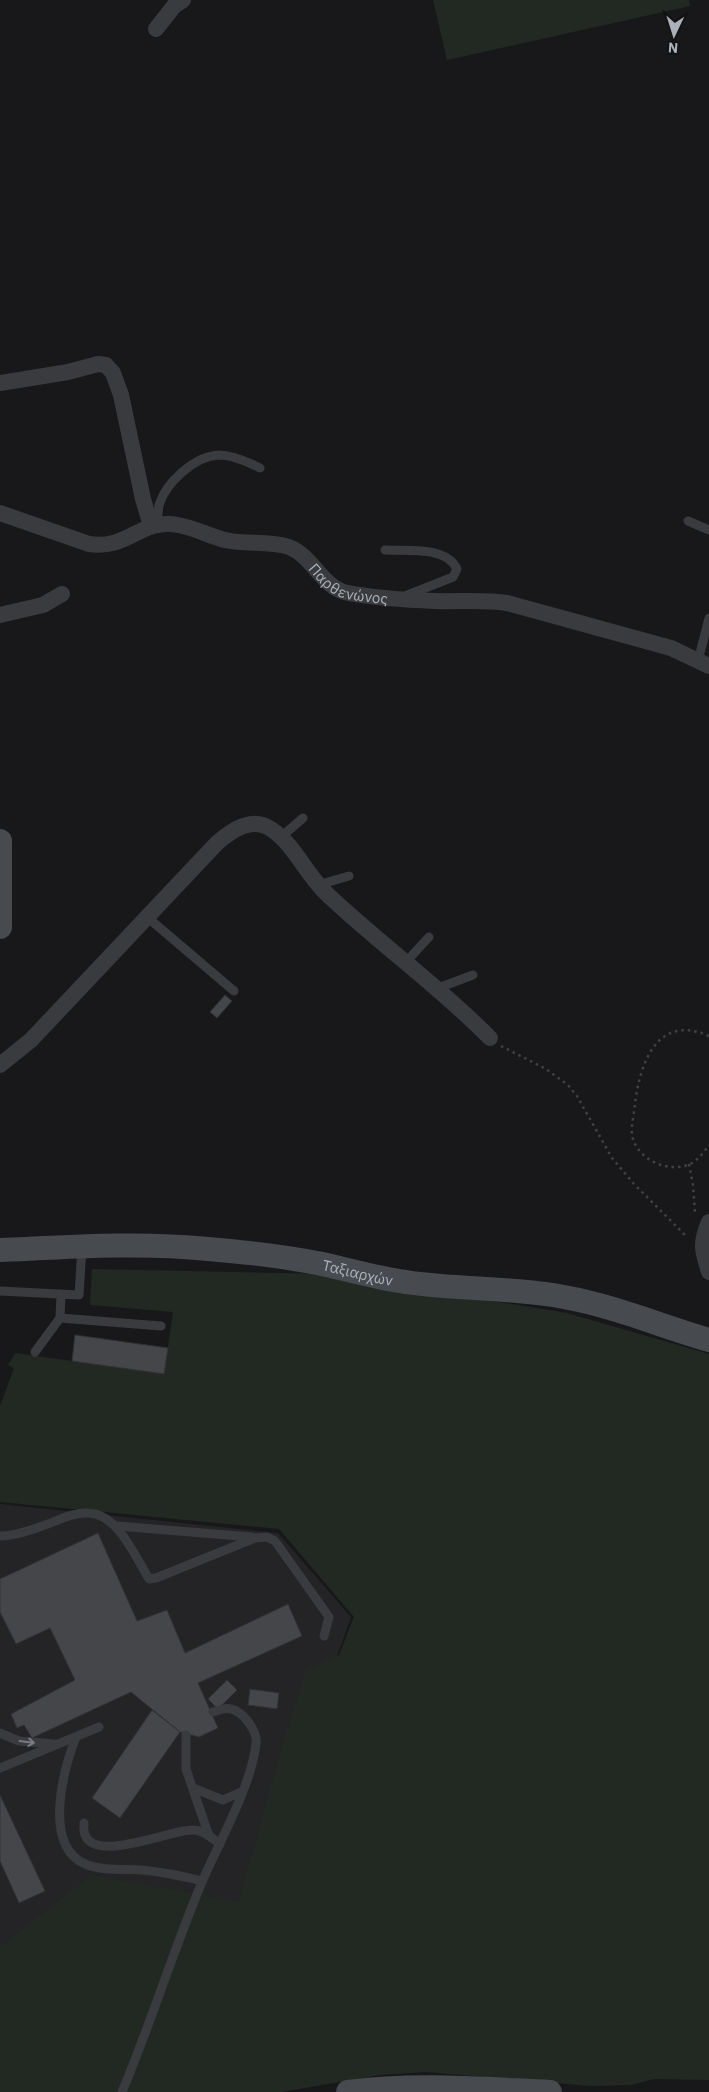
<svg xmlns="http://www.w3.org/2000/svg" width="709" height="2092" viewBox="0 0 709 2092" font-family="'IBM Plex Sans',sans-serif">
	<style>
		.built { fill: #242427 }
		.green { fill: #222922 }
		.building { fill: #45464a; stroke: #323235 }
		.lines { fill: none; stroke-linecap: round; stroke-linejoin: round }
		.path { stroke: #3f4245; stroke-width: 2.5; stroke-dasharray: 2.5 4; stroke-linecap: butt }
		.lane { stroke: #393b3e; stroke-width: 9 }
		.street { stroke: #393b3e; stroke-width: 16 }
		.secondary { stroke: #474a4e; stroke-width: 24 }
		.oneway { stroke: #787c82 }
		.labels { text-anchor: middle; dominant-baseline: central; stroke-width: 5; stroke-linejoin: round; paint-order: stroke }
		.street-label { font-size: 15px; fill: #abb1b9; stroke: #131315 }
	</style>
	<rect width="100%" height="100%" fill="#18181a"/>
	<!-- built -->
	<polygon class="built" points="0,1504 278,1533 351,1617 301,1757 262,1897 0,2092"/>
	<!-- green -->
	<g class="green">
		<polygon points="433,0 689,0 690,6 447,60"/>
		<polygon points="92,1269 324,1274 567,1313 709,1354 709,2080 654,2079 631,2085 590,2086 426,2072 381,2075 281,2092 0,2092 0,1947 92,1875 239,1902 281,1750 306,1670 339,1655 354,1617 279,1529 0,1502 0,1406 14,1368 8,1365 15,1353 164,1374 173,1312 90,1305"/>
	</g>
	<!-- building -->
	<g class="building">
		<polygon points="225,995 232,1001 217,1018 210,1012"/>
		<polygon points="75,1335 168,1348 164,1374 72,1361"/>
		<polygon points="98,1533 137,1621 167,1610 185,1653 288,1604 302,1636 198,1683 218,1728 199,1737 180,1732 131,1692 32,1738 24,1725 17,1728 11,1714 75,1680 50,1628 16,1644 0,1612 0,1579"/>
		<polygon points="227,1680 237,1690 218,1709 208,1699"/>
		<polygon points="250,1689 279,1693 277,1709 248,1705"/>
		<polygon points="152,1710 180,1732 120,1818 92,1798"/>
		<polygon points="0,1795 45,1891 19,1903 0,1861"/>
	</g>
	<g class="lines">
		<!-- path -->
		<g class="path">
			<path d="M709,1036C657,1013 640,1063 635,1104C634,1114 631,1126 632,1135C636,1159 668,1174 690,1164C698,1160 704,1152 709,1145"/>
			<polyline points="501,1046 546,1069 568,1085 577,1096 612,1158 634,1184 687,1237"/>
			<polyline points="689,1164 693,1185 695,1213"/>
		</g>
		<!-- lane -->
		<g class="lane">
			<polyline points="688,521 709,530"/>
			<path d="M157,525C158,518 158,511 159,505C166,482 195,456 219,455C233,455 248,462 260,468"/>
			<path d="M385,550C407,551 446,546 457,569L453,577L405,596"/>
			<polyline points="698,661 709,618"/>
			<polyline points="280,838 303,818"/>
			<polyline points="318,885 349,876"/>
			<polyline points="147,917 234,991"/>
			<polyline points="406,962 429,937"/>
			<polyline points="438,988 473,975"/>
			<polyline points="0,1291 79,1295 82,1247"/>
			<polyline points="60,1318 161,1326"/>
			<polyline points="35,1352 60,1318 61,1294"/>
			<polyline points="117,1526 252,1537"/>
			<path d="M0,1536C15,1536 31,1530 45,1525C59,1520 74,1512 89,1513C118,1514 136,1558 149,1579L156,1578L255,1538L267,1537L275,1541L329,1617L324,1636"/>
			<polyline points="0,1733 19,1741 54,1744"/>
			<polyline points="186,1735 186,1769 209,1836"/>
			<path d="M76,1737C64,1768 42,1845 85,1864C102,1871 124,1869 142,1870C163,1872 182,1876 202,1881"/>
			<polyline points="0,1768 99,1727"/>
			<polyline points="193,1788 223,1800 241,1792"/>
			<path d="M84,1823C78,1872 172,1828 193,1830C203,1830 212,1838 220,1844"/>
			<path d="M122,2092C151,2023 173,1951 202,1882C219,1842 251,1787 256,1744C258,1732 244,1712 231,1709C225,1707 219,1710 213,1712"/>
		</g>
		<!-- street -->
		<g class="street">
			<polyline points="156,29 174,6 183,0"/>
			<polyline points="0,383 68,372 98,364 106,365 113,373 121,395 143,499 151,526"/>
			<path id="s1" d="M0,513L89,544C129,550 140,518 178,525C195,528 209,536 225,540C246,545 269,540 289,547C313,556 322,588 348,593C376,598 407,600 435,601C459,602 483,599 507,603L671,648L709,666"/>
			<polyline points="0,615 43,605 62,594"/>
			<path d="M0,1065L31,1040L217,843C232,830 252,816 271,829C295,845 307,876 328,895C381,945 439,986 490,1038"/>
			<path d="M709,1222C700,1243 702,1250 709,1272"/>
		</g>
		<!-- secondary -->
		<g class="secondary">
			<polyline points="0,841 0,927"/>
			<path id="s2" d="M0,1250C69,1247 139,1242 208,1249C244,1252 281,1256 317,1263C347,1269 375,1278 406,1282C458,1290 512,1287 564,1297C614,1306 661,1326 709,1340"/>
			<path d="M348,2092C415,2083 483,2089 550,2092"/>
		</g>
	</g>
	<!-- one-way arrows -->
	<defs><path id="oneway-shaft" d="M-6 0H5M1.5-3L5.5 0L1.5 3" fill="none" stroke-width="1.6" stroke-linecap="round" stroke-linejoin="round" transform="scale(1.25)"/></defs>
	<use class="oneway" href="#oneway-shaft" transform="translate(27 1742) rotate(7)"/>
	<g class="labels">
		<!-- street labels -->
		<g class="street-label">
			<text stroke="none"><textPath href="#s1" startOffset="374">Παρθενώνος</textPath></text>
			<text stroke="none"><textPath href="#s2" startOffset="360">Ταξιαρχών</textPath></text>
		</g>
	</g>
	<!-- north arrow -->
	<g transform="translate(674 35) rotate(184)" stroke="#131315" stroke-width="4" paint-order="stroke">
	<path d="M0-4L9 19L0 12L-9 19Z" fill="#abb1b9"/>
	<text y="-8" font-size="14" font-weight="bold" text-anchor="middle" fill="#abb1b9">N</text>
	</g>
</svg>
